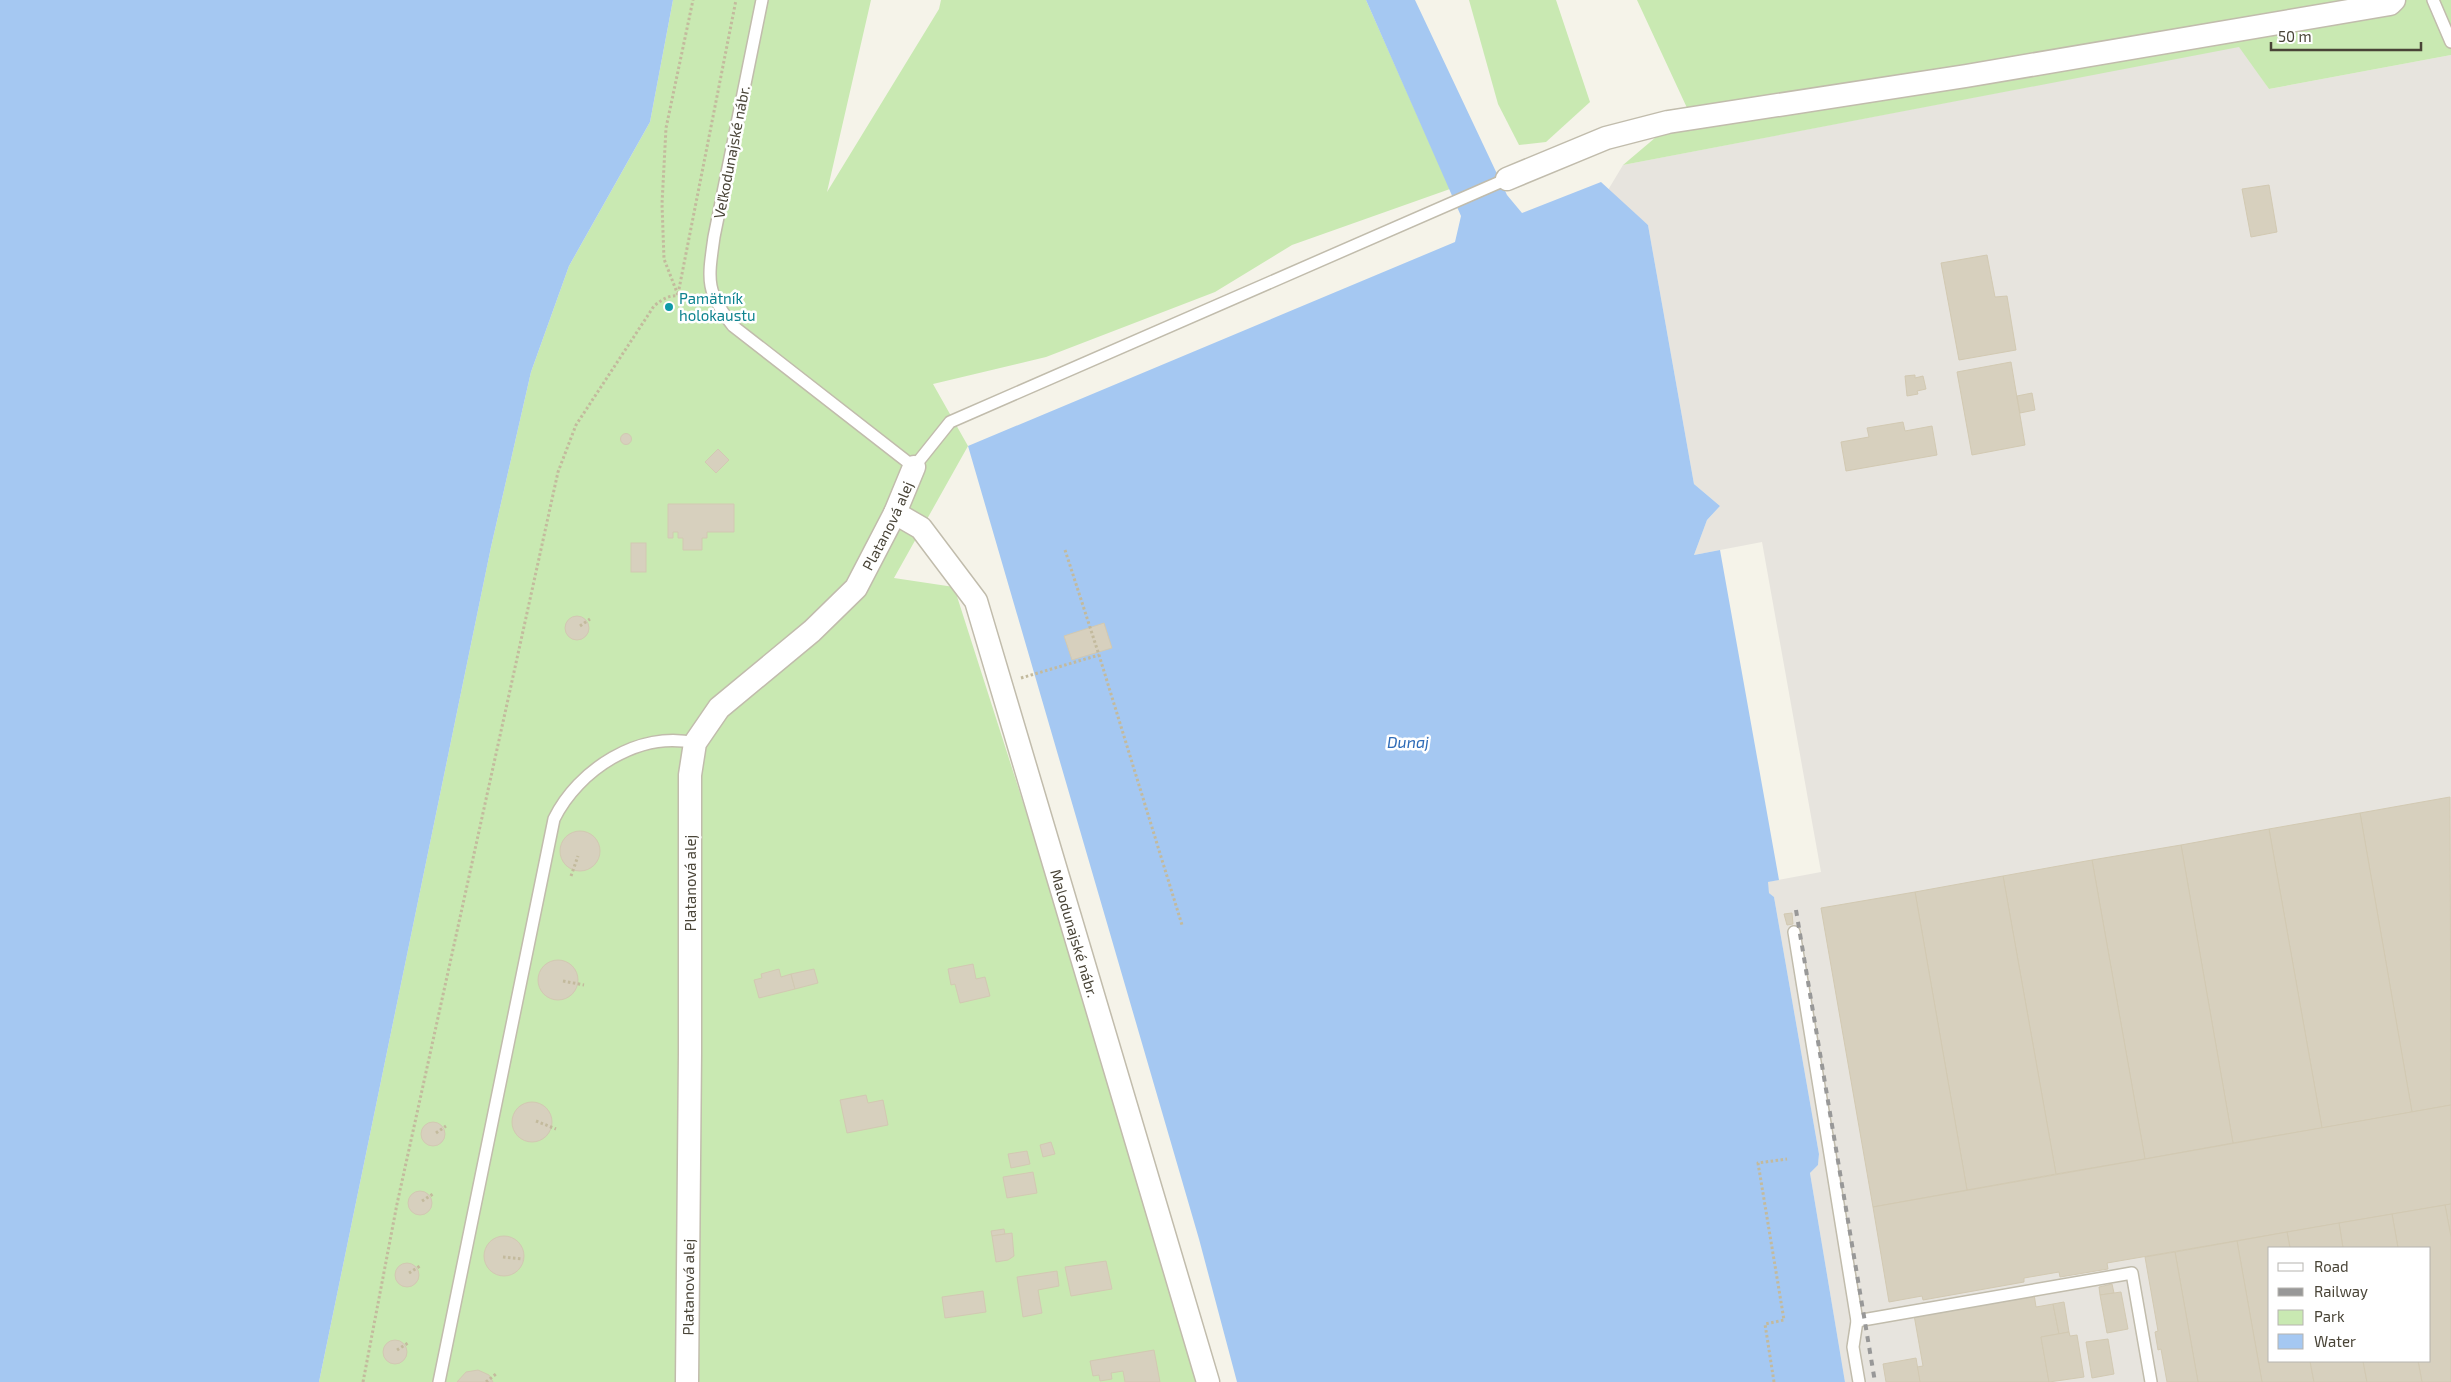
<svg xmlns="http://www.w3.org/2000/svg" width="2451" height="1382" viewBox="0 0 2451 1382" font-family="'Exo 2',sans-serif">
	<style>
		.industrial { fill: #e7e4de; fill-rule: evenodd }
		.green { fill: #c9e9b2 }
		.water { fill: #a5c8f2 }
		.building { fill: #d7d0be; stroke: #d2c9b2 }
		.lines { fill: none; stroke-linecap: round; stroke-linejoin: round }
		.service-casing { stroke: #c1bcac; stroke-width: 14 }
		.minor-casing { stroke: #c1bcac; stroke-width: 25 }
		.path { stroke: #c3ba9d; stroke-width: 3; stroke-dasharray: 2.5 2.5; stroke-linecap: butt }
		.service { stroke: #fff; stroke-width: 11 }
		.minor { stroke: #fff; stroke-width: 22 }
		.rail { stroke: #989898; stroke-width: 4; stroke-dasharray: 6 6; stroke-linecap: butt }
		.culture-dot { fill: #0f9aa8; stroke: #fff; stroke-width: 2 }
		.labels { text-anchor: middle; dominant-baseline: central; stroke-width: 5; stroke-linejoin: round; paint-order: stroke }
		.street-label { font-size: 15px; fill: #494437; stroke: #fff }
		.culture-label { font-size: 15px; fill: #0d838f; stroke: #fff; text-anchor: start }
		.water-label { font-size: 16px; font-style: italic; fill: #2e6bb7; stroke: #fff }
	</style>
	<rect width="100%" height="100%" fill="#f5f3e9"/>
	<!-- industrial -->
	<path class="industrial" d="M2240,46L2269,89L2451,55V1382H1845L1810,1173L1818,1165L1819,1154L1774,897L1769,893L1767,882L1821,872L1762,542L1694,555L1707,520L1720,506L1694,484L1648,225L1608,190L1623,165ZM2270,1248H2430V1361H2270Z"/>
	<!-- green -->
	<g class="green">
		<polygon points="673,0 871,0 827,192 939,9 941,0 1366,0 1450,189 1292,245 1215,292 1046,357 933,384 968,446 894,578 954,587 1078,974 1198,1382 319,1382 491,547 531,372 569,266 650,122"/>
		<polygon points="1469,0 1556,0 1590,102 1546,142 1519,145 1498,104"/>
		<polygon points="1637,0 2451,0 2451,55 2269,89 2239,47 1623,165 1688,110"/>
	</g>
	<!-- water -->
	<g class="water">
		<polygon points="0,0 673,0 650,122 569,266 531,372 491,547 319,1382 0,1382"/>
		<polygon points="1366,0 1415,0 1507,195 1522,213 1601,182 1648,225 1694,484 1720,506 1707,520 1694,555 1720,550 1779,880 1768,882 1769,893 1774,897 1819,1154 1818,1165 1810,1173 1845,1382 1237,1382 1199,1239 968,446 1455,242 1461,216"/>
	</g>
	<!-- building -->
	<g class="building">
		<polygon points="2269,185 2277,232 2251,237 2242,189"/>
		<polygon points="1987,255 1995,297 2007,296 2016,350 1959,360 1941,263"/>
		<polygon points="2011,362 2025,445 1972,455 1957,372"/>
		<polygon points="1915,375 1915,378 1923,376 1926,389 1917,391 1918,394 1907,396 1905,376"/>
		<polygon points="2032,393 2035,410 2020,413 2017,396"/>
		<polygon points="1903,422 1905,431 1932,426 1937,455 1846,471 1841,442 1869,437 1867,428"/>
		<circle cx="626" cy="439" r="5.5"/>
		<polygon points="718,449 729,460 716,473 705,462"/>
		<polygon points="668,504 734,504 734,532 707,532 707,538 702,538 702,550 683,550 683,538 678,538 678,532 673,532 673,538 668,538"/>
		<rect x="631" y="543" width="15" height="29"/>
		<circle cx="577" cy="628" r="12"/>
		<polygon points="1104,623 1112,648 1072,660 1064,636"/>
		<polygon points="2450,797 2451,1105 2412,1112 2360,813"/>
		<polygon points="2360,813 2412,1112 2322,1128 2269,829"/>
		<polygon points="2269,829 2322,1128 2233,1143 2181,845"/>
		<circle cx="580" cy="851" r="20"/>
		<polygon points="2181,845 2233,1143 2145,1159 2092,860"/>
		<polygon points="2092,860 2145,1159 2056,1174 2003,876"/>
		<polygon points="2003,876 2056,1174 1967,1190 1915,892"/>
		<polygon points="1915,892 1967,1190 1873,1207 1821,908"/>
		<polygon points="1792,913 1793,924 1787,925 1784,914"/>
		<circle cx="558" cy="980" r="20"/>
		<polygon points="973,964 976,979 985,977 990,996 960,1003 955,984 951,985 948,969"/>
		<polygon points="779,969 781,977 791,974 795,989 759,998 754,980 762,978 761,974"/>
		<polygon points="814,969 818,983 795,989 791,974"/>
		<polygon points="866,1095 868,1103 883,1100 888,1125 847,1133 840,1100"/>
		<circle cx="532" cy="1122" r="20"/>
		<polygon points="2451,1105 2451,1204 2107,1263 2108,1269 2060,1277 2059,1272 2024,1278 2024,1282 1923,1300 1922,1296 1889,1302 1873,1207"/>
		<circle cx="433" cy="1134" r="12"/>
		<polygon points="1051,1142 1055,1154 1043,1157 1040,1145"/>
		<polygon points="1027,1151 1030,1164 1011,1168 1008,1154"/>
		<polygon points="1033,1172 1037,1193 1007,1198 1003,1177"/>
		<circle cx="420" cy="1203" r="12"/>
		<polygon points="2451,1204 2451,1237 2445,1205"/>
		<polygon points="2445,1205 2451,1237 2451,1382 2422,1382 2418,1361 2430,1361 2430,1248 2398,1248 2392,1214"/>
		<polygon points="2392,1214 2398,1248 2343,1248 2339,1223"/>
		<polygon points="2339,1223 2343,1248 2290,1248 2287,1232"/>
		<polygon points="1004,1229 1005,1234 992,1236 991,1231"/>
		<polygon points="2287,1232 2290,1248 2270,1248 2270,1361 2310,1361 2314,1382 2262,1382 2237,1241"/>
		<polygon points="1012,1233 1014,1256 1008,1260 996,1262 992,1236"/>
		<circle cx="504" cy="1256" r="20"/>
		<polygon points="2237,1241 2262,1382 2198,1382 2175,1252"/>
		<polygon points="2175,1252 2198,1382 2167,1382 2161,1349 2158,1350 2155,1332 2158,1331 2145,1257"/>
		<polygon points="1106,1261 1112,1289 1071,1296 1065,1267"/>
		<circle cx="407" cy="1275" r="12"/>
		<polygon points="1057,1271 1059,1286 1038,1290 1042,1313 1023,1317 1017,1277"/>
		<polygon points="2112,1284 2114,1293 2100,1295 2099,1287"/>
		<polygon points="983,1291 986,1312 945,1318 942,1297"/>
		<polygon points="2121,1292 2128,1329 2107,1333 2100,1295"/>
		<polygon points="2034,1294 2036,1307 2053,1304 2059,1334 2041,1337 2049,1382 1920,1382 1917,1367 1923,1366 1914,1315"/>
		<polygon points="2064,1302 2069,1332 2059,1334 2053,1304"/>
		<polygon points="2069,1332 2070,1336 2077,1335 2084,1377 2049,1382 2041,1337"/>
		<polygon points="2108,1339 2114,1374 2092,1378 2086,1342"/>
		<circle cx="395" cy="1352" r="12"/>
		<polygon points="1154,1350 1160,1382 1125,1382 1123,1371 1111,1373 1112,1379 1100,1381 1099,1375 1093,1376 1090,1361"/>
		<polygon points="1916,1358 1920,1382 1886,1382 1883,1364"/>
		<polygon points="2310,1361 2363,1361 2367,1382 2314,1382"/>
		<polygon points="2363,1361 2418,1361 2422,1382 2367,1382"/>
		<polygon points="478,1370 489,1375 493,1382 457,1382 466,1372"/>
	</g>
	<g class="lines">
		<defs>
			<g id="service">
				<path d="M762,0L714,237C708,280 705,291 733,326L914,467L950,422L1507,179"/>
				<polyline points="2433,0 2451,42"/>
				<polyline points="1794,932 1857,1321 1853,1347 1859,1382"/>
				<polyline points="1857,1321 2132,1273 2151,1382"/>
				<path d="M439,1382L554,819C578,770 639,730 695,743"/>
			</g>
			<g id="minor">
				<polyline points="1507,179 1606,138 1668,122 1966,76 2390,4 2394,0"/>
				<path id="s1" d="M895,513L921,528L976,601L1208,1382"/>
				<path id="s2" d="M687,1382L690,1053V775L695,743L719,708L812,631L856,588L895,513L914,467"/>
			</g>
		</defs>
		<!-- service casing -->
		<use href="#service" class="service-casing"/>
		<!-- minor casing -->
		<use href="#minor" class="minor-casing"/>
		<!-- path -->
		<g class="path">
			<polyline points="678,294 736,0"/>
			<polyline points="678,295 664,259 662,204 666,128 693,0"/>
			<polyline points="1065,550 1099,655 1182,925"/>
			<polyline points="580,626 590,619"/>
			<polyline points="1021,678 1099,655"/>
			<polyline points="571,876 578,856"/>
			<polyline points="563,981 584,985"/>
			<polyline points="536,1121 556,1129"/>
			<polyline points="436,1133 446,1126"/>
			<polyline points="422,1201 433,1194"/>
			<polyline points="503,1257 523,1259"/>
			<polyline points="409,1273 420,1266"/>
			<polyline points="397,1350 408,1343"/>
			<path d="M363,1382L397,1204L558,472L576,425L654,306C672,291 679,295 701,302"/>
			<polyline points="486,1382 496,1374"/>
			<polyline points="1774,1382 1765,1324 1784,1320 1758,1163 1787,1159"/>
		</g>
		<!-- service -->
		<use href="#service" class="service"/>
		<!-- minor -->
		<use href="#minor" class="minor"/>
		<!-- rail -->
		<polyline class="rail" points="1796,910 1875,1382"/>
	</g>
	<!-- markers -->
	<circle class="culture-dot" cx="669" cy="307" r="5"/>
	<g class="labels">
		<!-- street labels -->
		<g class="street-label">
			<text transform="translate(731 152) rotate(-79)">Veľkodunajské nábr.</text>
			<text stroke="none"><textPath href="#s2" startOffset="934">Platanová alej</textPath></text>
			<text transform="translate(690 883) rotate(-90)">Platanová alej</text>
			<text stroke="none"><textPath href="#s1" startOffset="468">Malodunajské nábr.</textPath></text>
			<text stroke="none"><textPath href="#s2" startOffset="95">Platanová alej</textPath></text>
		</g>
		<!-- culture labels -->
		<g class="culture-label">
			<text x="679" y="298">Pamätník<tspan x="679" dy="17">holokaustu</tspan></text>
		</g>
		<!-- water labels -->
		<g class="water-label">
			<text x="1408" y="741">Dunaj</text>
		</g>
	</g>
	<!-- legend -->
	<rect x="2268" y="1247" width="162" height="115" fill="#ffffff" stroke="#b6b4af"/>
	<rect x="2278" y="1263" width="25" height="8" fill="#ffffff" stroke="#b6b4af"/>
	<text x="2314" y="1272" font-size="15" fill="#494437">Road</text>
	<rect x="2278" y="1288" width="25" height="8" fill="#989898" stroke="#b6b4af"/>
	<text x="2314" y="1297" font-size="15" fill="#494437">Railway</text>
	<rect x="2278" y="1310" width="25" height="15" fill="#c9e9b2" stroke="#b6b4af"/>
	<text x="2314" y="1322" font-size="15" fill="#494437">Park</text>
	<rect x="2278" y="1334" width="25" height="15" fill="#a5c8f2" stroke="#b6b4af"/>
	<text x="2314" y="1347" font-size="15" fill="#494437">Water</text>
	<!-- scale -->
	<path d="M2271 42v8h150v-8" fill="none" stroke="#494437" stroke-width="2.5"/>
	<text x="2278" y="42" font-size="15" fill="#494437" stroke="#ffffff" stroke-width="4" paint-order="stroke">50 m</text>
</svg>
